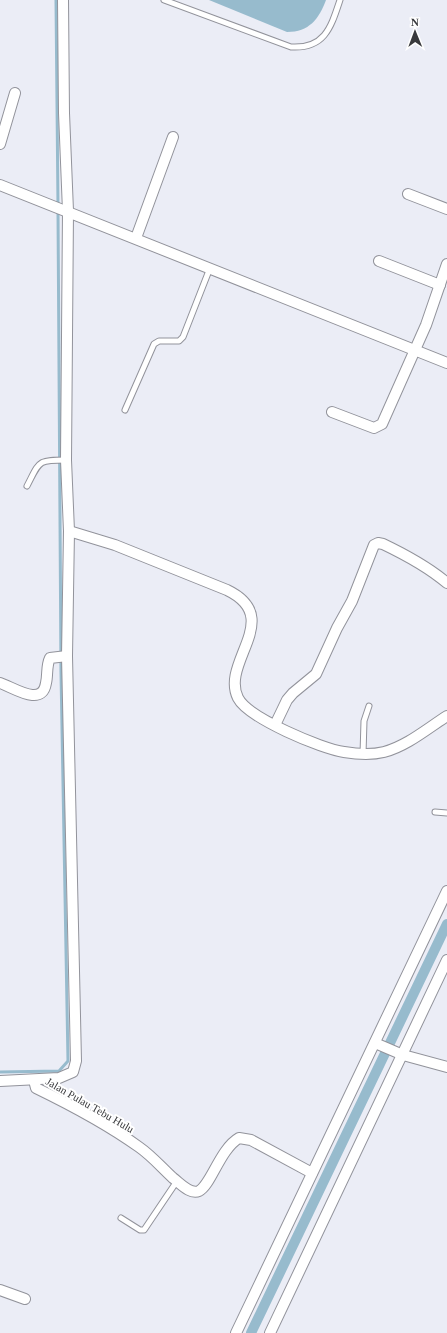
<svg xmlns="http://www.w3.org/2000/svg" width="447" height="1333" viewBox="0 0 447 1333" font-family="'Times New Roman',serif">
	<style>
		.water { fill: #97bbcd }
		.lines { fill: none; stroke-linecap: round; stroke-linejoin: round }
		.stream { stroke: #97bbcd; stroke-width: 3 }
		.canal { stroke: #97bbcd; stroke-width: 10 }
		.service-casing { stroke: #92939b; stroke-width: 7 }
		.minor-casing { stroke: #92939b; stroke-width: 12 }
		.service { stroke: #fff; stroke-width: 5 }
		.minor { stroke: #fff; stroke-width: 10 }
		.labels { text-anchor: middle; dominant-baseline: central; stroke-width: 4; stroke-linejoin: round; paint-order: stroke }
		.street-label { font-size: 11px; fill: #38393c; stroke: #fff }
	</style>
	<rect width="100%" height="100%" fill="#ebedf6"/>
	<!-- water -->
	<path class="water" d="M209,0H326C319,19 309,32 287,32Z"/>
	<g class="lines">
		<!-- stream -->
		<g class="stream">
			<polyline points="56,0 58,206"/>
			<polyline points="0,1072 59,1071 68,1061 61,672 58,211"/>
		</g>
		<!-- canal -->
		<polyline class="canal" points="251,1333 447,924"/>
		<defs>
			<g id="service">
				<path d="M164,0L291,47C325,49 331,27 340,0"/>
				<polyline points="125,410 154,344 159,341 179,341 183,337 210,268"/>
				<path d="M27,486C40,461 37,460 66,460"/>
				<polyline points="363,754 364,721 369,706"/>
				<polyline points="435,812 447,813"/>
				<polyline points="121,1218 140,1230 144,1230 177,1181"/>
			</g>
			<g id="minor">
				<polyline points="0,144 15,93"/>
				<polyline points="0,185 447,363"/>
				<polyline points="408,194 447,209"/>
				<polyline points="136,238 173,137"/>
				<polyline points="379,261 440,285"/>
				<polyline points="332,412 374,428 382,424 426,325 447,264"/>
				<path d="M69,531L115,545L227,590C285,618 220,662 238,698C248,718 322,749 344,752C356,754 372,755 384,752C407,746 428,728 447,716"/>
				<path d="M0,683C13,687 42,708 46,683C48,675 46,666 50,658L67,656"/>
				<path d="M275,725L287,700L293,693L316,674L337,628L352,601L374,545L378,543L383,544C406,555 427,566 447,583"/>
				<polyline points="375,1043 403,1055 447,1067"/>
				<path d="M34,1080L36,1088C71,1105 107,1124 139,1147C152,1156 162,1168 173,1178C180,1183 190,1195 199,1191C211,1185 220,1149 239,1138L251,1140L312,1173"/>
				<polyline points="0,1081 59,1078 73,1072 76,1061 67,656 69,531 66,460 68,211 64,113 63,0"/>
				<polyline points="0,1290 25,1299"/>
				<polyline points="236,1333 447,891"/>
				<polyline points="270,1333 447,960"/>
			</g>
		</defs>
		<!-- service casing -->
		<use href="#service" class="service-casing"/>
		<!-- minor casing -->
		<use href="#minor" class="minor-casing"/>
		<!-- service -->
		<use href="#service" class="service"/>
		<!-- minor -->
		<use href="#minor" class="minor"/>
	</g>
	<g class="labels">
		<!-- street labels -->
		<g class="street-label">
			<text transform="translate(90 1105) rotate(30)">Jalan Pulau Tebu Hulu</text>
		</g>
	</g>
	<!-- north arrow -->
	<g transform="translate(415 32) rotate(359)" stroke="#ffffff" stroke-width="3" paint-order="stroke">
	<path d="M0-3L7 15L0 10L-7 15Z" fill="#38393c"/>
	<text y="-6" font-size="11" font-weight="bold" text-anchor="middle" fill="#38393c">N</text>
	</g>
</svg>
